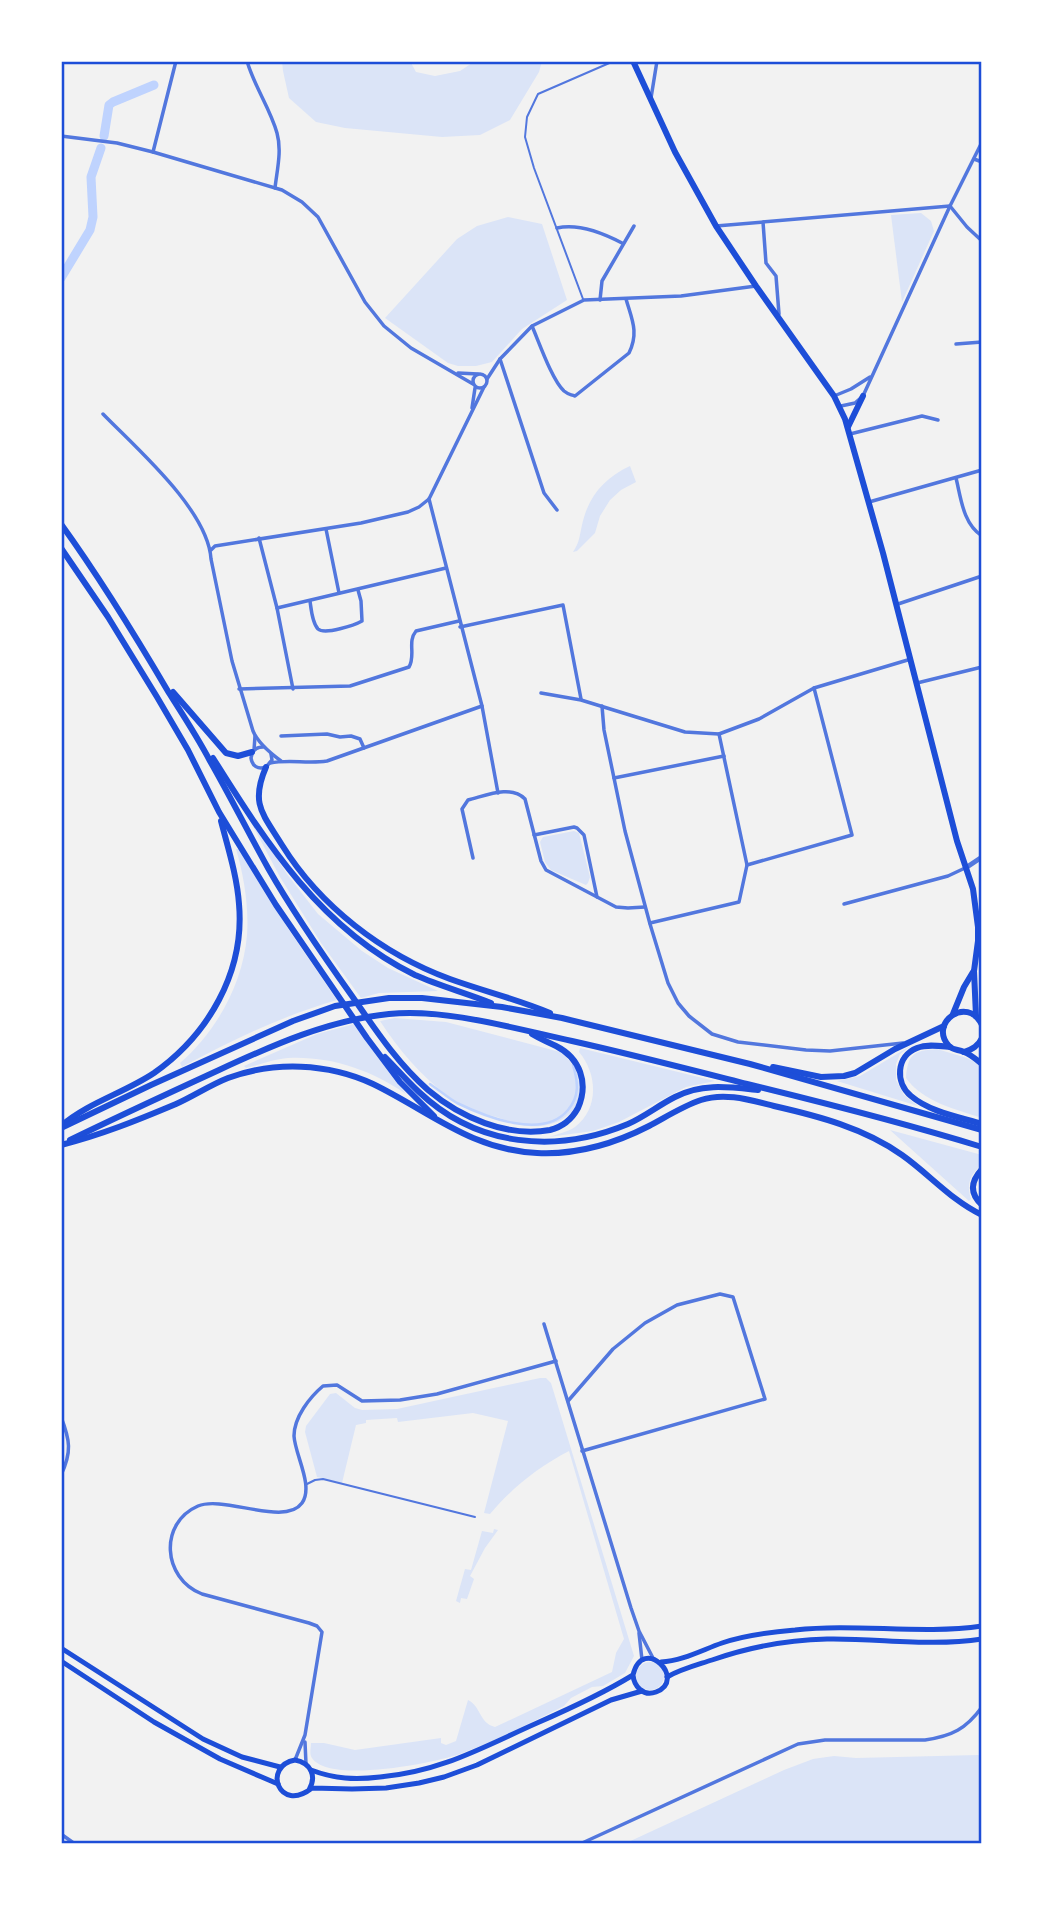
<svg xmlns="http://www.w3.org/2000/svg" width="1043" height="1905" viewBox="0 0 1043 1905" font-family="'Nunito Sans',sans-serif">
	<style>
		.green { fill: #dbe4f7 }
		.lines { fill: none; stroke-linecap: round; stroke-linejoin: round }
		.stream { stroke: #bfd3fe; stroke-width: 2.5 }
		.canal { stroke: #bfd3fe; stroke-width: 9 }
		.service { stroke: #5277de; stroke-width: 2 }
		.minor { stroke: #5277de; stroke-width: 3.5 }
		.tertiary { stroke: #5277de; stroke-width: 5 }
		.secondary { stroke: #1d4ed8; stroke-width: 5 }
		.primary { stroke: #1d4ed8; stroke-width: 6 }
		.trunk { stroke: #1d4ed8; stroke-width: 6 }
		.neatline { fill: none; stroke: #1d4ed8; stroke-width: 2.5 }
	</style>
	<rect width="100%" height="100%" fill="#f2f2f2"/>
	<!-- green -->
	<g class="green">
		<polygon points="282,61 410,61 416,72 435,76 460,71 475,61 542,61 539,72 510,120 480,135 442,137 345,128 316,122 289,98 283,71"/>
		<polygon points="921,213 931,221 934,231 902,302 891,215"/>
		<polygon points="508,217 542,224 567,300 522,329 492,362 476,366 458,366 448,363 385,318 457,239 477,226"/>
		<path d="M630,466L636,482L621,490L610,500L600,516L595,533L577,551L573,552C580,541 579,538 582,525C588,497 604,478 630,466Z"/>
		<polygon points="246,813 287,874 318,914 362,951 388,968 438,991 379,993 361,998 321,943 280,877"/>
		<polygon points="574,831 579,833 590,877 588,883 586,885 551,870 545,862 540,842 543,837"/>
		<path d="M236,849H239L289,930L337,1000C282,1016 232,1040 182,1067L180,1063C216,1032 243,984 247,935C249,907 244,876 236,849Z"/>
		<path d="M395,1018L446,1022L560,1052C601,1084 577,1130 528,1126C518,1125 506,1120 497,1117C487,1114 475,1113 466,1108C460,1105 454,1100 448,1096C420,1075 399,1050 380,1021Z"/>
		<path d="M354,1024L406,1094C371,1070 331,1056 288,1058C274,1059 259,1065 246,1068L244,1066L317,1034Z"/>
		<polygon points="912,1045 900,1054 896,1064 896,1080 904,1095 918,1106 837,1081 860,1076"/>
		<path d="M580,1048L715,1081L686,1087L619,1122L593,1131L549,1137C557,1134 568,1132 575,1127C600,1108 597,1073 579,1052Z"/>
		<path d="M937,1049L967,1058L981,1065L982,1118C955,1109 923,1102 906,1078C908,1053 914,1051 937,1049Z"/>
		<path d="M890,1130L982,1155V1165C970,1174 966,1184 971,1199L969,1201Z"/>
		<path d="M540,1378H546L551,1383L634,1656L625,1673L603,1686L592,1687L571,1698L564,1706C530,1723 496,1741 460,1754C434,1763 329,1784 312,1758C309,1754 311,1748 311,1743H324L355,1750L441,1738V1743L446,1745L456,1741L468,1700C481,1706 479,1723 495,1727L612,1672L616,1653L624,1639L569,1451C538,1467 512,1488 490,1514L484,1513L508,1421L473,1413L398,1422L397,1418L366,1420V1423L356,1425L342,1483L317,1477L305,1432L306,1426L330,1394L336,1393L355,1408L362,1410L397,1409Z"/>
		<polygon points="494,1529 498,1530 485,1548 470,1576 474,1579 467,1599 461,1598 460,1603 456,1601 465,1569 471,1570 482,1531 493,1533"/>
		<circle cx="650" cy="1676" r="14"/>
		<polygon points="978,1755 982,1756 981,1844 624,1844 784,1770 813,1759 834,1756 856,1758"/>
	</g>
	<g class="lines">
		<!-- stream -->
		<path class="stream" d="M430,1084C439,1090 448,1098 457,1103C486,1117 543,1140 568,1110C580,1096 578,1082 573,1065"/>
		<!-- canal -->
		<g class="canal">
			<polyline points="104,136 109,105 113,102 154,85"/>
			<polyline points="61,278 90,230 93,217 91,177 101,148"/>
		</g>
		<!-- service -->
		<g class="service">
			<polyline points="583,299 534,168 525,137 527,117 538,94 614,61"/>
			<polyline points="307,1484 315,1480 323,1479 475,1517"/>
		</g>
		<!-- minor -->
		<g class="minor">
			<path d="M247,61C254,86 270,108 277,133C282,151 277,170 275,188"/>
			<polyline points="651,98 657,61"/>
			<polyline points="61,136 117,143 153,152 282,190 302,202 318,217 365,302 384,326 411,348 473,384"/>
			<polyline points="153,152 176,61"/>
			<polyline points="974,159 982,162"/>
			<polyline points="950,206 967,227 982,241"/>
			<polyline points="763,222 766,263 776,276 779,314"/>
			<polyline points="716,226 950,206"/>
			<path d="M557,228C579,223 603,233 622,243"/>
			<polyline points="600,300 602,281 634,226"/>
			<path d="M532,326C539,342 552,380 564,391C569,395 569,394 575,396L629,353C639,332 632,320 626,299"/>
			<polyline points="956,344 982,342"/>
			<polyline points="500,359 544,493 557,510"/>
			<polyline points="458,373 478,374"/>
			<circle cx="480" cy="381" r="7"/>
			<polyline points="487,379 500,359 532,326 584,300 681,296 756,286"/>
			<polyline points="834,396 851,389 870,377"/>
			<polyline points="841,406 855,403 863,396 950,206 982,142"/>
			<polyline points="472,408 475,388"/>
			<path d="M103,414C136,448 208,510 211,559L232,661L253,731C258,743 270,753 281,761"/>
			<polyline points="850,434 922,416 938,420"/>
			<path d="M956,478C961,498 963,524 982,536"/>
			<polyline points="429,499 482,706 498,793"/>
			<polyline points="869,502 982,470"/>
			<polyline points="326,529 339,593"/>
			<polyline points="259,538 277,608 293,689"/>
			<polyline points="211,550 215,546 361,523 408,512 419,507 429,499 484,387"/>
			<path d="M310,601C311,608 312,623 318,629C325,635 355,625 362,621L361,601L358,590"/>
			<polyline points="898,604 982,576"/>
			<polyline points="277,608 446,568"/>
			<polyline points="460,627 563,605 581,699"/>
			<polyline points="917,683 982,667"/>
			<path d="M239,689L350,686L409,667C416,655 407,642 416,631L459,621"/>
			<polyline points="541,693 581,700 685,732 719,734 759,719 814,688 911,659"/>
			<polyline points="602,706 604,730 625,831 650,924 668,983 678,1003 689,1016 712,1034 738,1042 806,1050 830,1051 903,1043"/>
			<polyline points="281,736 327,734 340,737 351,736 360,739 364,748"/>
			<path d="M263,747C256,747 252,751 251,758C252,766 258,770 266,767L272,760L271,754"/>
			<polyline points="254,750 255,736"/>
			<path d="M270,763C289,759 307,764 327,761L482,706"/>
			<polyline points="614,778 724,756"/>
			<polyline points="534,835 574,827 577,828 584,835 597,897"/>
			<path d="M473,858L462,809L468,800C485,796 511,784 525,799L541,861L546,870L616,907L628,908L645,907"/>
			<polyline points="747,865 852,835 814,688"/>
			<polyline points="844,904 948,876 965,868"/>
			<polyline points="650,923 739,902 747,865 719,734"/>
			<polyline points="544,1324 631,1608 639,1631 653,1658"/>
			<polyline points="568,1401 613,1349 645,1323 677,1305 720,1294 733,1297 765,1399 582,1451"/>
			<path d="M61,1417C70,1440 72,1452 61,1475"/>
			<polyline points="639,1633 642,1660"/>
			<polyline points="305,1742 306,1764"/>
			<path d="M295,1760L305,1735L322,1632L317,1626L309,1623L202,1594C162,1578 159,1523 198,1506C224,1495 285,1527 302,1503C314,1486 295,1455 294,1436C294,1417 310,1397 323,1386L337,1385L362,1401L400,1400L437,1394L556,1361"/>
			<polyline points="61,1834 75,1844"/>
			<path d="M580,1844L798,1744L825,1740H925C952,1736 966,1729 982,1707"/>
		</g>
		<!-- tertiary -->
		<polyline class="tertiary" points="967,867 982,857"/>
		<!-- secondary -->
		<g class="secondary">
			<polyline points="61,1648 203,1739 242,1757 280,1767"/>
			<polyline points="61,1661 154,1722 220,1759 278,1784"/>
			<path d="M661,1662C682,1661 702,1650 722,1643C745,1635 771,1632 795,1630C857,1623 920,1635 982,1626"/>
			<path d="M667,1677C681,1669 697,1665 712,1660C749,1647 787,1640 827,1639C879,1638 930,1647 982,1639"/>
			<path d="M311,1770C335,1779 355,1780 380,1777C440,1772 483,1747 537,1723C569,1709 602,1694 633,1675C643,1634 688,1680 656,1692C643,1697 634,1686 633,1675"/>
			<path d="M309,1790C317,1776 311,1763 295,1760C262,1766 279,1814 312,1788L352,1789L386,1788L419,1783L444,1777L477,1765L611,1700L642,1691"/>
		</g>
		<!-- primary -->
		<g class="primary">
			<polyline points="633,61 675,152 716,226 756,286 834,396 845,419 883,553 957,841 973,889 978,927 978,941 974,971 976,1016"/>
			<polyline points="848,427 863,396"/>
			<polyline points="953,1014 964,987 973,972"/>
			<path d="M982,1025C967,994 928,1024 949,1046C954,1051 958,1049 964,1052C970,1054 977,1060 982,1064"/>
			<path d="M964,1052C973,1049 978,1046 982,1038"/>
		</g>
		<!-- trunk -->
		<g class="trunk">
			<path d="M61,524C100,578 135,635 169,693C183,715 198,738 210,761C230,796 248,832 268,868C293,912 322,954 352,996C375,1029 397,1063 428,1090C460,1117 507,1138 550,1130C562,1127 572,1119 578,1108C589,1083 580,1058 556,1046C548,1042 540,1039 532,1034"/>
			<polyline points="61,548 108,617 157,697 188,750 219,812 276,905 367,1038 400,1082 434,1116"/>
			<polyline points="173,692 226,753 238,756 252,752"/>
			<path d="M213,758C267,844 321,929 415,975C440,986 466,993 491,1003"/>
			<path d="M266,767C250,804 263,814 282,845C320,906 382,954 450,979C483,991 517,999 550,1013"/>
			<path d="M950,1047C939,1046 927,1044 917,1048C896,1056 895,1083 911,1096C930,1112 959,1117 982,1124"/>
			<path d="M385,1057C397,1069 407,1081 419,1092C477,1147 556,1154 628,1124C644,1117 659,1105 675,1097C702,1083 729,1087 758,1090"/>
			<polyline points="773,1067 821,1077 844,1076 855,1073 895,1049 944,1026"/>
			<path d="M61,1126C89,1102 124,1093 154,1073C208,1035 245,972 239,904C237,876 228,848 221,821"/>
			<polyline points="61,1128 151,1085 293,1021 335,1006 389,998 422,998 502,1007 562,1018 750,1064 982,1130"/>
			<path d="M70,1140C119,1116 169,1093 219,1070C273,1045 329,1020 389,1014C445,1008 516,1029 572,1041C630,1054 688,1069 747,1084C825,1103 904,1123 982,1147"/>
			<path d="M61,1145C101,1135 138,1120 176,1104C194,1096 210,1085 228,1078C274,1061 328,1063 373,1084C429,1111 471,1150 537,1153C577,1155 614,1144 649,1126C666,1117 683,1106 701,1100C725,1092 750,1100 774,1106C818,1116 864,1128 902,1155C929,1174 952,1201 982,1215"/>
			<path d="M982,1169C971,1181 969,1193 982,1205"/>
		</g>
	</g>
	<!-- border -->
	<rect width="1043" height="1905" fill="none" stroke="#ffffff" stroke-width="126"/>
	<rect x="63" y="63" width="917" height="1779" class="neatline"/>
</svg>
